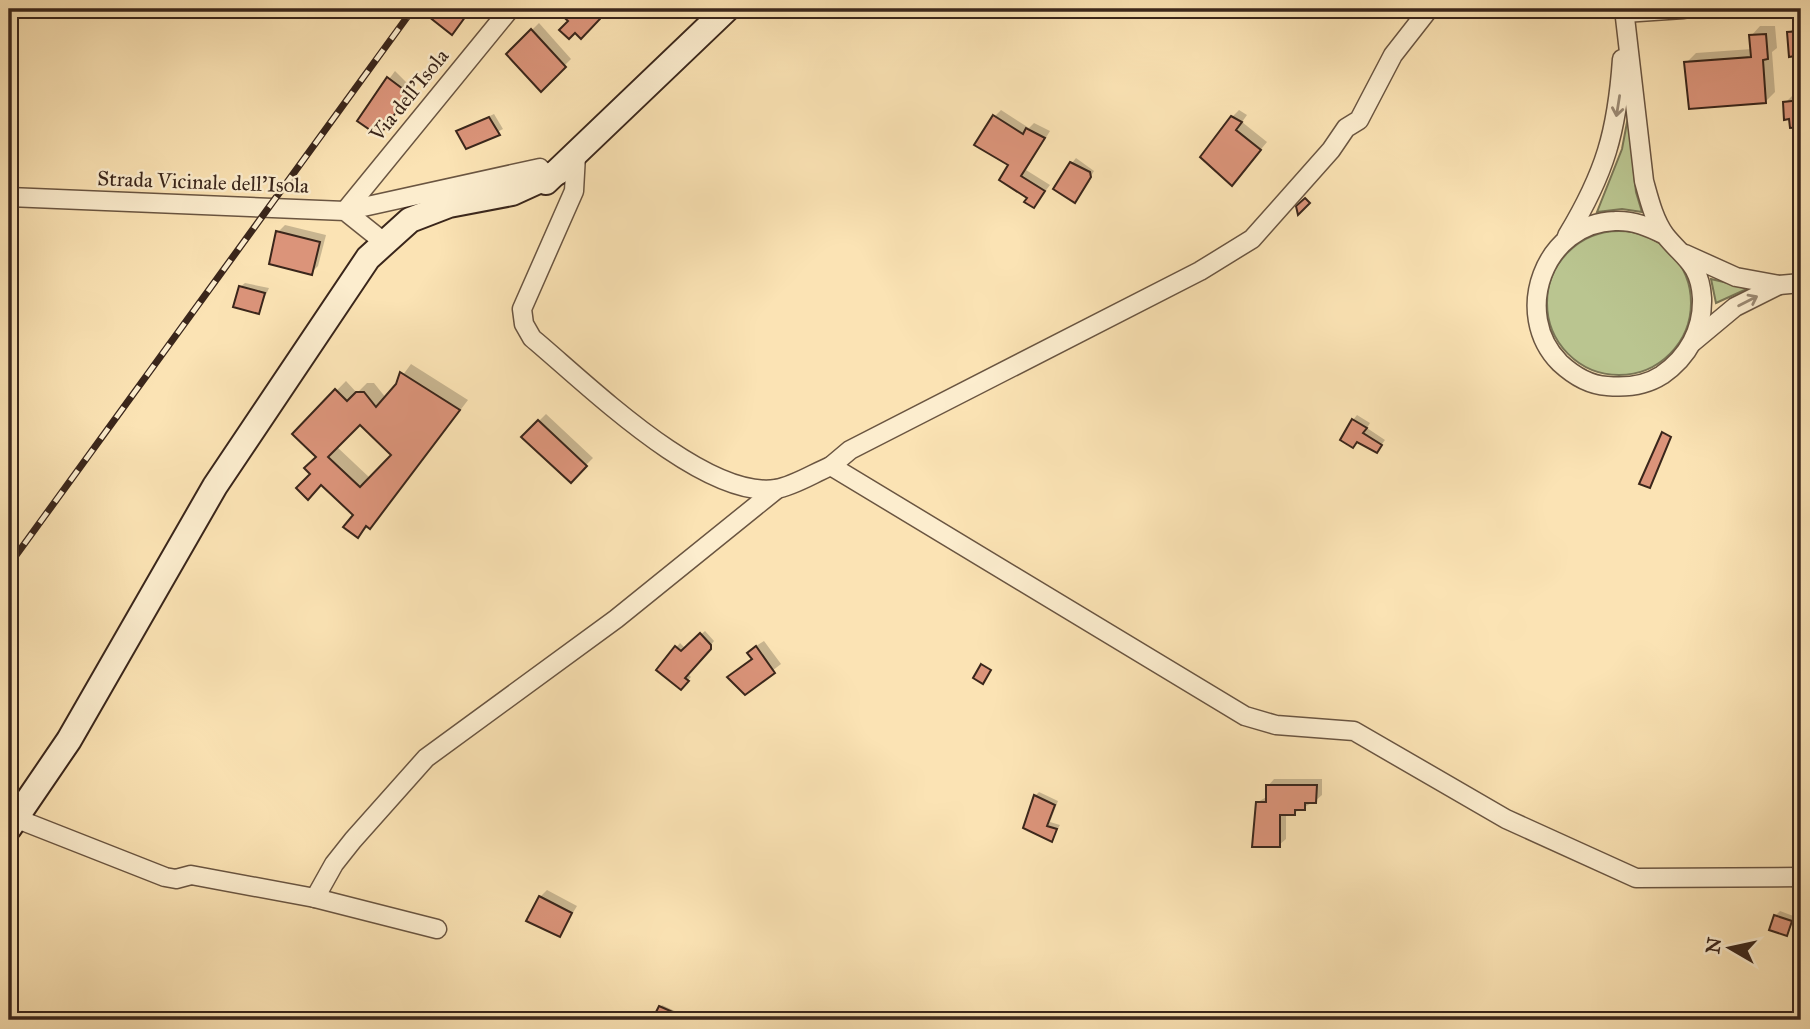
<svg xmlns="http://www.w3.org/2000/svg" width="1810" height="1029" viewBox="0 0 1810 1029" font-family="'IM FELL Great Primer',serif">
	<style>
		.green { fill: #bac590; stroke: #7a7656; stroke-width: 2 }
		.shadow { fill: #0003; fill-rule: evenodd }
		.building { fill: #db947a; stroke: #3a261b; stroke-width: 2; fill-rule: evenodd }
		.lines { fill: none; stroke-linecap: round; stroke-linejoin: round }
		.street-casing { stroke: #6a5541; stroke-width: 21 }
		.secondary-casing { stroke: #3a261b; stroke-width: 28 }
		.street { stroke: #fcedce; stroke-width: 18 }
		.secondary { stroke: #fcedce; stroke-width: 24 }
		.rail-casing { stroke: #3a261b; stroke-width: 7 }
		.rail { stroke: #fcedce; stroke-width: 4.5; stroke-dasharray: 13; stroke-linecap: butt }
		.oneway { stroke: #9b8a74 }
		.labels { text-anchor: middle; dominant-baseline: central; stroke-width: 5; stroke-linejoin: round; paint-order: stroke }
		.street-label { font-size: 21px; fill: #3a261b; stroke: #fcedce }
	</style>
	<rect width="100%" height="100%" fill="#fbe3b4"/>
	<filter id="stains"><feTurbulence type="fractalNoise" baseFrequency=".00286" numOctaves="4"/><feColorMatrix values="0 0 0 0 .2 0 0 0 0 .09 0 0 0 0 .02 0 0 0 .5 -.17"/></filter>
	<radialGradient id="worn" r=".72"><stop offset=".6" stop-color="#630" stop-opacity="0"/><stop offset="1" stop-color="#630" stop-opacity=".3"/></radialGradient>
	<!-- green -->
	<g class="green">
		<polygon points="1628,117 1636,192 1642,212 1622,209 1597,212 1622,149"/>
		<circle cx="1619" cy="303" r="72"/>
		<polygon points="1711,279 1749,288 1716,303"/>
	</g>
	<!-- shadow -->
	<g class="shadow">
		<polygon points="561,9 604,9 604,12 581,36 559,11"/>
		<polygon points="539,23 571,59 541,89 508,54"/>
		<polygon points="1798,23 1801,23 1801,126 1791,126 1785,103 1794,94 1800,93 1796,54 1789,33"/>
		<polygon points="1760,26 1775,26 1777,48 1772,52 1775,92 1766,101 1686,63 1696,53 1752,49 1751,36"/>
		<polygon points="395,71 413,89 379,134 359,120"/>
		<polygon points="1001,110 1029,128 1034,123 1050,131 1026,170 1050,185 1034,206 1011,165 995,116"/>
		<polygon points="1239,110 1247,115 1242,122 1267,142 1239,176 1232,117"/>
		<polygon points="494,114 503,129 467,147 458,131"/>
		<polygon points="1076,158 1094,171 1079,196 1072,163"/>
		<polygon points="285,225 326,235 318,266 311,273 278,232"/>
		<polygon points="245,283 269,288 258,312 240,287"/>
		<path d="M411,364L468,400L379,517L358,536L355,515L313,474L318,456L294,434L346,381L357,393L367,383H374L386,398ZM360,423L394,455L371,479L336,446Z"/>
		<polygon points="546,414 593,458 570,481 523,437"/>
		<polygon points="1357,415 1370,423 1367,428 1385,440 1377,451 1358,440 1353,420"/>
		<polygon points="705,631 714,641 688,674 691,677 681,688 658,669 680,643 685,648"/>
		<polygon points="764,641 781,664 745,692 730,677 753,658 756,646"/>
		<polygon points="1274,779 1322,779 1322,795 1315,801 1294,813 1286,813 1286,839 1279,845 1258,802 1268,796 1268,786"/>
		<polygon points="1039,792 1058,801 1050,822 1060,825 1052,840 1035,796"/>
		<polygon points="547,890 577,906 560,934 540,897"/>
		<polygon points="1780,911 1796,917 1787,934 1775,916"/>
		<polygon points="662,1005 679,1013 676,1020 656,1015"/>
		<polygon points="596,1013 611,1020 589,1020"/>
	</g>
	<!-- building -->
	<g class="building">
		<polygon points="419,9 471,9 452,35"/>
		<polygon points="555,9 599,9 600,19 581,39 575,33 569,39 559,30 568,21"/>
		<polygon points="531,29 566,67 541,92 506,54"/>
		<polygon points="1801,31 1801,55 1789,57 1787,32"/>
		<polygon points="1766,34 1768,59 1763,60 1766,103 1689,109 1684,62 1751,57 1749,35"/>
		<polygon points="387,77 407,92 407,97 379,136 357,121"/>
		<polygon points="1801,100 1801,127 1790,128 1789,119 1784,120 1783,102"/>
		<polygon points="993,115 1023,134 1026,128 1045,138 1021,176 1045,191 1034,208 1024,202 1027,198 999,180 1008,165 974,145"/>
		<polygon points="1231,116 1242,122 1236,130 1261,150 1232,186 1200,157"/>
		<polygon points="489,117 500,135 466,149 456,131"/>
		<polygon points="1070,162 1090,172 1091,177 1075,203 1053,189"/>
		<polygon points="1305,198 1310,203 1298,215 1296,206"/>
		<polygon points="276,231 320,242 312,275 269,264"/>
		<polygon points="239,286 265,293 259,314 233,307"/>
		<path d="M400,372L460,410L370,529L366,526L358,538L343,527L353,515L321,485L308,500L296,488L310,474L304,468L316,457L292,434L335,389L347,401L356,392H364L376,407L396,384ZM360,425L391,455L360,487L328,457Z"/>
		<polygon points="1352,419 1367,428 1363,433 1382,445 1377,453 1357,442 1353,448 1340,440"/>
		<polygon points="538,420 587,466 571,483 521,437"/>
		<polygon points="1662,432 1671,437 1650,488 1639,484"/>
		<polygon points="700,633 711,645 711,649 685,678 689,681 681,690 656,670 675,646 681,651"/>
		<polygon points="756,646 775,673 745,695 727,677 752,659 747,653"/>
		<polygon points="981,664 991,670 983,684 973,678"/>
		<polygon points="1266,785 1317,785 1316,803 1305,803 1305,810 1295,810 1295,815 1280,815 1280,847 1252,847 1256,802 1266,802"/>
		<polygon points="1034,795 1055,805 1047,826 1057,829 1052,842 1023,828"/>
		<polygon points="539,896 572,913 560,937 526,921"/>
		<polygon points="1774,915 1792,921 1787,936 1769,930"/>
		<polygon points="659,1006 691,1020 664,1020 654,1016"/>
	</g>
	<g class="lines">
		<defs>
			<g id="street">
				<path d="M1624,9L1644,181C1649,199 1654,220 1665,235C1683,258 1700,263 1702,298C1703,330 1688,357 1662,375C1645,386 1627,388 1607,386C1589,385 1573,375 1560,363C1511,314 1544,223 1615,221C1633,220 1649,227 1665,235"/>
				<polyline points="1624,13 1683,9"/>
				<path d="M576,155L574,191L522,309L524,324L532,338C586,383 704,500 776,489C794,486 814,473 831,466L1245,716L1276,725L1354,731L1506,819L1636,878L1801,877"/>
				<polyline points="9,197 345,211 385,243"/>
				<polyline points="345,211 510,9"/>
				<polyline points="345,211 540,168"/>
				<path d="M1567,236C1605,173 1617,132 1622,59"/>
				<polyline points="1685,254 1736,277 1779,285 1735,307 1693,342"/>
				<polyline points="1779,285 1801,283"/>
				<polyline points="831,466 850,450 1200,271 1252,239 1331,150 1346,128 1359,120 1393,55 1429,9"/>
				<polyline points="15,818 165,877 176,879 191,875 315,898 437,929"/>
				<polyline points="315,898 334,864 353,840 426,758 616,619 777,489"/>
			</g>
			<g id="secondary">
				<polyline points="546,182 727,9"/>
				<polyline points="9,828 69,740 215,486 368,258 410,220 449,205 512,193 558,172"/>
			</g>
		</defs>
		<!-- street casing -->
		<use href="#street" class="street-casing"/>
		<!-- secondary casing -->
		<use href="#secondary" class="secondary-casing"/>
		<!-- street -->
		<use href="#street" class="street"/>
		<!-- secondary -->
		<use href="#secondary" class="secondary"/>
		<defs>
			<polyline id="rail" points="9,565 413,9"/>
		</defs>
		<!-- rail casing -->
		<use href="#rail" class="rail-casing"/>
		<!-- rail -->
		<use href="#rail" class="rail"/>
	</g>
	<!-- one-way arrows -->
	<defs><path id="oneway-shaft" d="M-6 0H5M1.5-3L5.5 0L1.5 3" fill="none" stroke-width="1.6" stroke-linecap="round" stroke-linejoin="round" transform="scale(1.75)"/></defs>
	<g class="oneway">
		<use href="#oneway-shaft" transform="translate(1618 106) rotate(99)"/>
		<use href="#oneway-shaft" transform="translate(1748 301) rotate(-27)"/>
	</g>
	<g class="labels">
		<!-- street labels -->
		<g class="street-label">
			<text transform="translate(409 95) rotate(-51)">Via dell'Isola</text>
			<text transform="translate(203 182) rotate(2)">Strada Vicinale dell'Isola</text>
		</g>
	</g>
	<!-- margin -->
	<rect width="1810" height="1029" fill="none" stroke="#fbe3b4" stroke-width="35"/>
	<rect x="10" y="10" width="1789" height="1008" fill="none" stroke="#3a261b" stroke-width="3.5"/>
	<rect x="18" y="18" width="1775" height="994" fill="none" stroke="#3a261b" stroke-width="2"/>
	<!-- north arrow -->
	<g transform="translate(1730 948) rotate(279)" stroke="#fcedce" stroke-width="5" paint-order="stroke">
	<path d="M0-5L12 26L0 18L-12 26Z" fill="#3a261b"/>
	<text y="-10" font-size="19" font-weight="bold" text-anchor="middle" fill="#3a261b">N</text>
	</g>
	<rect width="100%" height="100%" filter="url(#stains)"/>
	<rect width="100%" height="100%" fill="url(#worn)"/>
</svg>
